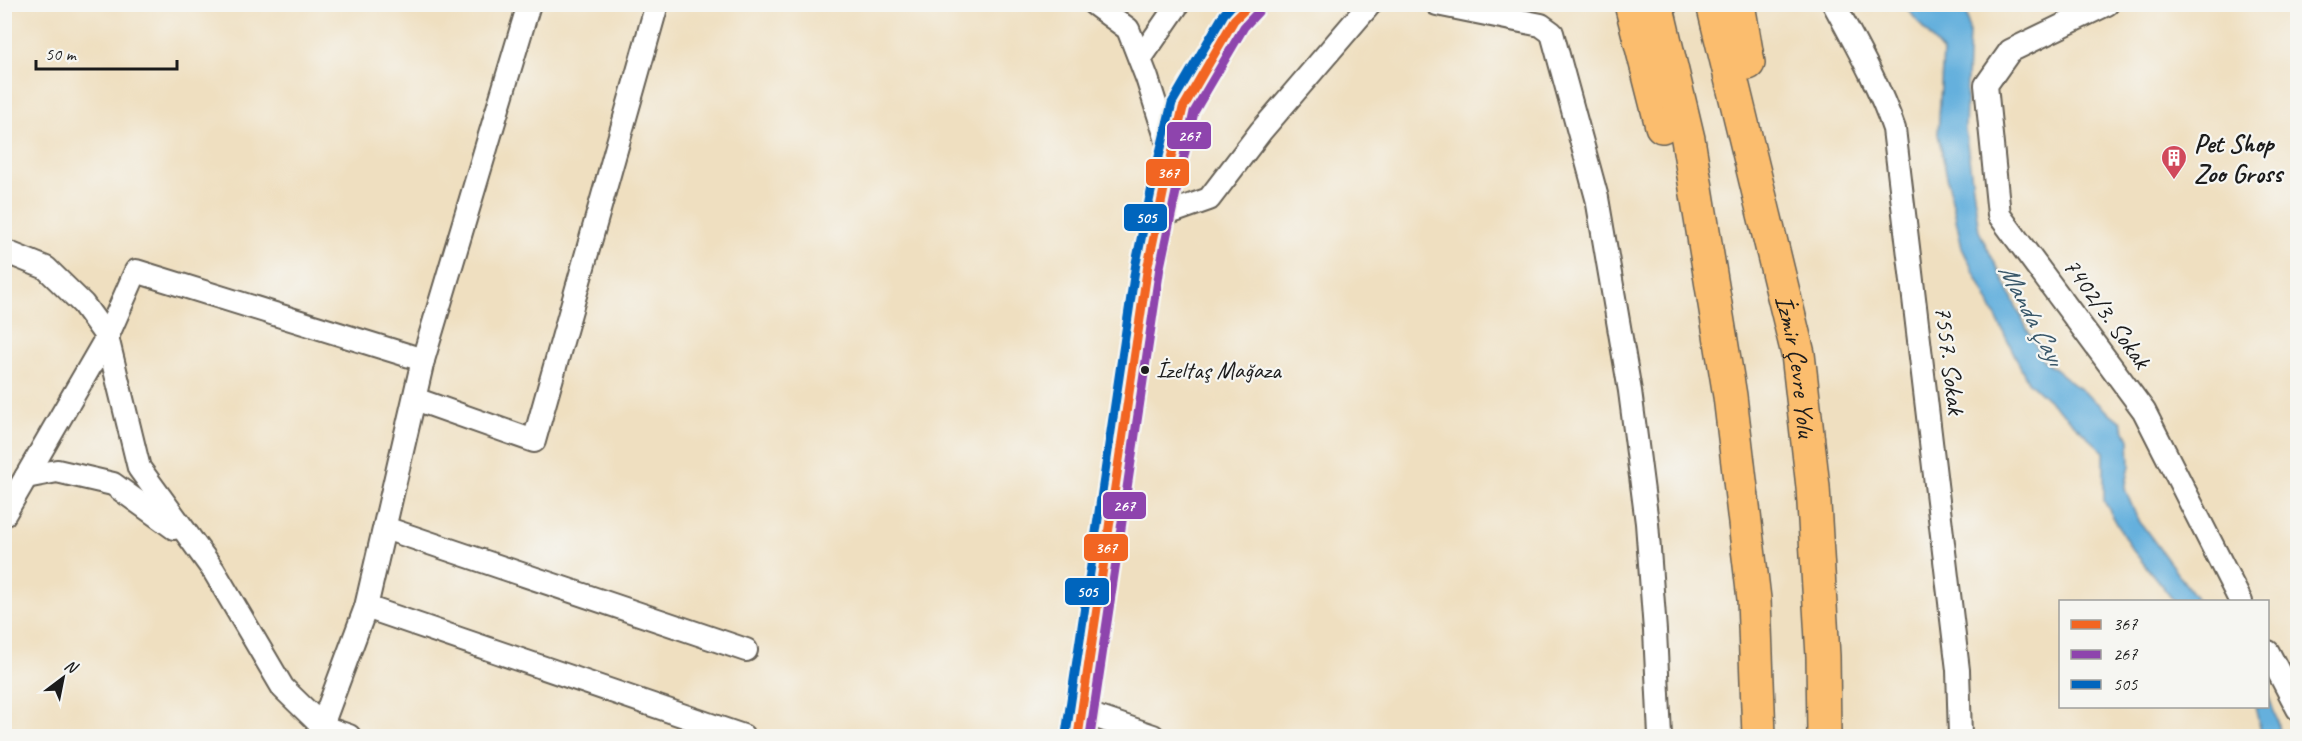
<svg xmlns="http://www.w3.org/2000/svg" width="2302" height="741" viewBox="0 0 2302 741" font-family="Caveat,sans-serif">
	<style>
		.water { fill: #65b0dd; stroke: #40667c; stroke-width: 1.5 }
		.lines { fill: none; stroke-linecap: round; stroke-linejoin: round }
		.street-casing { stroke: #666055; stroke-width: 26 }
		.secondary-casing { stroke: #666055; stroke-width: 34 }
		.highway-casing { stroke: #666055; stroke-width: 36 }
		.street { stroke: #fff; stroke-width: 22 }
		.secondary { stroke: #fde5c5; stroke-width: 32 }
		.highway { stroke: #fbbd6e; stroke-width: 33 }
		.bus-1-casing { stroke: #f6f6f2; stroke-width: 14 }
		.bus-2-casing { stroke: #f6f6f2; stroke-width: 14 }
		.bus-3-casing { stroke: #f6f6f2; stroke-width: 14 }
		.bus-1 { stroke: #f26522; stroke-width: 9 }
		.bus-2 { stroke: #8e44ad; stroke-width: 9 }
		.bus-3 { stroke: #0065bd; stroke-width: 9 }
		.bus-dot { fill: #1c1c1c; stroke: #f6f6f2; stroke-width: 2 }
		.labels { text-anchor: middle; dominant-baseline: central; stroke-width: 4.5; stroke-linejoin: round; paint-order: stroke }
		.bus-label { font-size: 24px; fill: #1c1c1c; stroke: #f6f6f2; text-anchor: start }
		.poi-label { font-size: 26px; font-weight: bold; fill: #1c1c1c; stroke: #f6f6f2; text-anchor: start }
		.street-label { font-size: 26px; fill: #1c1c1c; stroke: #f6f6f2 }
		.water-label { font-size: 27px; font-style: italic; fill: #395769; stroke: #f6f6f2 }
		.line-badge { stroke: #f6f6f2; stroke-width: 2 }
		.badge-label { font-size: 16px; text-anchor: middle; font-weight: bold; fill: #fff }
	</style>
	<rect width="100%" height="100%" fill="#f6f6f2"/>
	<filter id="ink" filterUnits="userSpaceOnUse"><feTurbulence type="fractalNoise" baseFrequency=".0167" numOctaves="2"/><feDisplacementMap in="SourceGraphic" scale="12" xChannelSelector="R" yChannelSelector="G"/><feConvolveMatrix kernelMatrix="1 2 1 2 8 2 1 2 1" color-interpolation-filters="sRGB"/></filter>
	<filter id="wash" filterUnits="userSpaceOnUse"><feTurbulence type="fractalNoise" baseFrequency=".008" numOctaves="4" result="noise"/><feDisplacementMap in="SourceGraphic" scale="24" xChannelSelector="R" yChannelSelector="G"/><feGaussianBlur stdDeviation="1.35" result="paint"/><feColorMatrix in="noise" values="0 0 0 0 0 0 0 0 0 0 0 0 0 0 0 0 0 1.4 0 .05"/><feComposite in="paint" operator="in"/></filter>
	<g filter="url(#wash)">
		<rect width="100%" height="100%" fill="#efdfc0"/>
		<!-- water -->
		<g class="water">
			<polygon points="1904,5 1960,5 1967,13 1969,32 1965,129 1979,231 2042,359 2121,422 2129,439 2130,466 2125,489 2137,518 2198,601 2174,601 2131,548 2104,501 2104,452 2027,380 1962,248 1938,134 1943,52"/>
			<polygon points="2268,695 2277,720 2280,736 2262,736 2255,707 2268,706"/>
		</g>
	</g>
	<g filter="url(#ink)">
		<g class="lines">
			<defs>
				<g id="street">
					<polyline points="1094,4 1128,29 1147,78 1171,153"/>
					<polyline points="1437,4 1541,25 1552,33 1597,198 1630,391 1647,523 1655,631 1660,736"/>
					<path d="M1834,4C1856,45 1879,85 1894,129L1958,670L1960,736"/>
					<polyline points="2107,4 2010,51 1986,85 1999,215 2144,411 2241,602"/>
					<polyline points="1140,59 1178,4"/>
					<polyline points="1158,217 1209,199 1261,131 1370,4"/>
					<polyline points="4,251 46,268 83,304 107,337 139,468 214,571 283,688 323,727 349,736"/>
					<polyline points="415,399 534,441 657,4"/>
					<polyline points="26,477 57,471 113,484 174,528"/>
					<polyline points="4,515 107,337 136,271 423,360"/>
					<polyline points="385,528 746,650"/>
					<polyline points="366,607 743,736"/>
					<polyline points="2268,652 2298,709"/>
					<polyline points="1082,712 1153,736"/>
					<polyline points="318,736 366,607 423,360 529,4"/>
				</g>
				<polyline id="secondary" points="1078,736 1148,265 1167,175 1183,108 1234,20 1250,4"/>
				<g id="highway">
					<polyline points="1631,4 1662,126"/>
					<polyline points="1656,4 1688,139 1730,396 1754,599 1759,736"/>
					<path id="s1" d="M1713,4L1798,354L1813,487L1823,656L1824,736"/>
					<polyline points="1738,4 1748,63"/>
				</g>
			</defs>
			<!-- street casing -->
			<use href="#street" class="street-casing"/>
			<!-- secondary casing -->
			<use href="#secondary" class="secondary-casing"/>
			<!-- highway casing -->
			<use href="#highway" class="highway-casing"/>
			<!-- street -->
			<use href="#street" class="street"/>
			<!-- secondary -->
			<use href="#secondary" class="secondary"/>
			<!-- highway -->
			<use href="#highway" class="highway"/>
			<defs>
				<polyline id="bus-1" points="1078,736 1148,265 1167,175 1183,108 1234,20 1250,4"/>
				<polyline id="bus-2" points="1090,736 1160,267 1179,178 1194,112 1244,27 1258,12"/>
				<polyline id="bus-3" points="1066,734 1136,263 1155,173 1172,103 1224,14 1233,4"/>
			</defs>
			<!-- bus-1 casing -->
			<use href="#bus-1" class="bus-1-casing"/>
			<!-- bus-2 casing -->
			<use href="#bus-2" class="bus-2-casing"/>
			<!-- bus-3 casing -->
			<use href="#bus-3" class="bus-3-casing"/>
			<!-- bus-1 -->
			<use href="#bus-1" class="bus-1"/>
			<!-- bus-2 -->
			<use href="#bus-2" class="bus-2"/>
			<!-- bus-3 -->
			<use href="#bus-3" class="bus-3"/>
		</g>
	</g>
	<!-- icons -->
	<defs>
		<symbol id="building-pin" viewBox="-11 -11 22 30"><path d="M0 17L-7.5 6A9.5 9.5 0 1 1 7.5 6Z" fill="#d1495b" stroke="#f6f6f2"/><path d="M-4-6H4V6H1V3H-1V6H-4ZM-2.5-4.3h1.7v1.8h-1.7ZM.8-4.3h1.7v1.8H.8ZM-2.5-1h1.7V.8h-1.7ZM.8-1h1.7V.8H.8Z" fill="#fff"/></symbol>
	</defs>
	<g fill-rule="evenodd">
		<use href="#building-pin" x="2159" y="143" width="30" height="40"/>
	</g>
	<!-- markers -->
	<circle class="bus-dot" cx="1145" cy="370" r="5"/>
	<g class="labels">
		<!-- bus labels -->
		<g class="bus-label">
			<text x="1156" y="370">İzeltaş Mağaza</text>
		</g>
		<!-- poi labels -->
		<g class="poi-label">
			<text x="2194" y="143">Pet Shop<tspan x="2194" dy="30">Zoo Gross</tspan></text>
		</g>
		<!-- street labels -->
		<g class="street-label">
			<text transform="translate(2107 313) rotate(54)">7402/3. Sokak</text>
			<text transform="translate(1950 360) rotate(83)">7557. Sokak</text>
			<text stroke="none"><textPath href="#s1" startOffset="372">İzmir Çevre Yolu</textPath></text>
		</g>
		<!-- water labels -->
		<g class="water-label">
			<text transform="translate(2032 314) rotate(62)">Manda Çayı</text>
		</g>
	</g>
	<g class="line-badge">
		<rect x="1166" y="121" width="46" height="29" rx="6" fill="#8e44ad"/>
		<rect x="1145" y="158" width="45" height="29" rx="6" fill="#f26522"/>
		<rect x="1123" y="203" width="45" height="29" rx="6" fill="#0065bd"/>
		<rect x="1102" y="491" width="45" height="29" rx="6" fill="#8e44ad"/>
		<rect x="1083" y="533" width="46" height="29" rx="6" fill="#f26522"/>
		<rect x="1064" y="577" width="46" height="29" rx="6" fill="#0065bd"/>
	</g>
	<g class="badge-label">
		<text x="1189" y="141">267</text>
		<text x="1168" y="178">367</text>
		<text x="1146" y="223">505</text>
		<text x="1124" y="511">267</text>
		<text x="1106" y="553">367</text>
		<text x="1087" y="597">505</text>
	</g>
	<!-- margin -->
	<rect width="2302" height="741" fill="none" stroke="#f6f6f2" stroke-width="24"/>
	<!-- legend -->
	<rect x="2059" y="600" width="210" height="108" fill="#f6f6f2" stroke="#9f9f9c" stroke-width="1.5"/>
	<rect x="2071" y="620" width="30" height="9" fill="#f26522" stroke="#9f9f9c" stroke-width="1.5"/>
	<text x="2113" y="630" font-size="18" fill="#1c1c1c">367</text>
	<rect x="2071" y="650" width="30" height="9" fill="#8e44ad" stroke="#9f9f9c" stroke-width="1.5"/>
	<text x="2113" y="660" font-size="18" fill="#1c1c1c">267</text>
	<rect x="2071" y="680" width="30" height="9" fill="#0065bd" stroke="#9f9f9c" stroke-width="1.5"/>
	<text x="2113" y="690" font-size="18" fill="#1c1c1c">505</text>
	<!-- north arrow -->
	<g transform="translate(63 678) rotate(32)" stroke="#f6f6f2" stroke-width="4.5" paint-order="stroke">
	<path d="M0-4.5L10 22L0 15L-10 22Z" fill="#1c1c1c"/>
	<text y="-9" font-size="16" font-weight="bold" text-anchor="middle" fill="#1c1c1c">N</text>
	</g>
	<!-- scale -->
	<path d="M36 60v9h141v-9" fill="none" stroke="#1c1c1c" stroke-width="3"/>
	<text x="45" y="60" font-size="18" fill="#1c1c1c" stroke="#f6f6f2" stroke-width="4.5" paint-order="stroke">50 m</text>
</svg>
